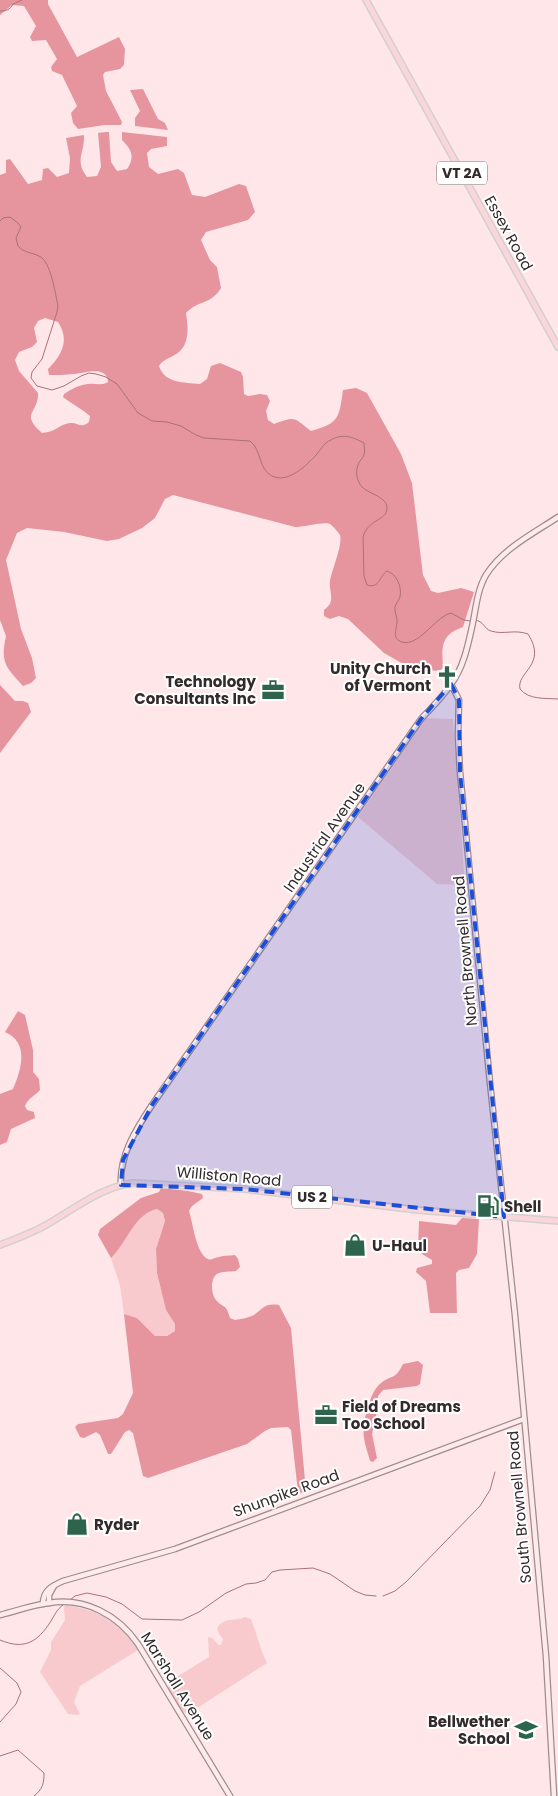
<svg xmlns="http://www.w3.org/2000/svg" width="558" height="1796" viewBox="0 0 558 1796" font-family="Poppins,sans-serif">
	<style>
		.green { fill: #f8cace }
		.forest { fill: #e6959f; fill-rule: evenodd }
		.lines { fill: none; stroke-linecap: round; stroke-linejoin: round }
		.stream { stroke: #ab7177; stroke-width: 1 }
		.secondary-casing { stroke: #a18b8d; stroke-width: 7 }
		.primary-casing { stroke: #d2d0d0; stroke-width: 8 }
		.secondary { stroke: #fdebec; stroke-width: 4.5 }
		.primary { stroke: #fad6da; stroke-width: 5 }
		.marked { fill: #1d4ed8; fill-opacity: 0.2; stroke: #1d4ed8; stroke-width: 4; stroke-dasharray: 10 6; stroke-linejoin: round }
		.labels { text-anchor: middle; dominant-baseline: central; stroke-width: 4; stroke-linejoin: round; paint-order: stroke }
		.shield { fill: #fff; stroke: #706a6b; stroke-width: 1 }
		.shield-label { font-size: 14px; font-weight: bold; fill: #332a2b }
		.street-label { font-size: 15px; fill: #332a2b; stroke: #fff }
		.poi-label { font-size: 15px; font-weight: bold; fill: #332a2b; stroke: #fff; text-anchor: start }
	</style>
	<rect width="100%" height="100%" fill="#ffe7e9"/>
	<!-- green -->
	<g class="green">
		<polygon points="425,718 453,719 465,885 437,884 358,817"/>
		<path d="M157,1209L163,1213L165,1221L156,1249L157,1273L166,1310L175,1324V1331L167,1336H155L137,1318L124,1314L120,1286L111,1258C127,1243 134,1214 157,1209Z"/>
		<path d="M65,1605C97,1609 121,1623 138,1650L80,1686L74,1702L80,1714L77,1715L68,1714L40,1672L51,1650V1642L65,1620L64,1608Z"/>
		<path d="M245,1617L251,1619C257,1634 260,1649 267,1663L188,1714L183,1712L168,1688L170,1681L209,1657L208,1637L212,1638L219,1645H221L223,1639L219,1634L217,1628C225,1616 235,1622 245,1617Z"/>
	</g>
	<!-- forest -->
	<g class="forest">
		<polygon points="0,0 48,0 48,4 77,57 119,37 125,49 124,65 120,69 105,72 103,75 106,91 122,122 121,125 105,125 78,129 73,123 71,113 77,106 62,75 52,71 51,67 57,59 46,40 32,41 30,37 36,26 24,6 12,5 0,15"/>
		<polygon points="143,89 158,119 165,123 168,130 135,126 135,118 140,111 130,90"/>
		<path d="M106,132H109L111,162L117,171L127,169C135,157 132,150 122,140V132L167,137V146L151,149L147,153L149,167L158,174L178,169L184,173L192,195L205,197L239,184L246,186L255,212L248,220L206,232L201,240L210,260L217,267L221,288C211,305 198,300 186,313C188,326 190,342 179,352C172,358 164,358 159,366C165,384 184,382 200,384L207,379L211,366L220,363L241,372L243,377L244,394L248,396L260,394L267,395L270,401L266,411L268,420L274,424C296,416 293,417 311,431C340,423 339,417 343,390L356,388L367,393L401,454L412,483L423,575L431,591L438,593L461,588L474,592L463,627C440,635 442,647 443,668L439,671L412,669L384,653L348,619L339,616L330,619L324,616V610C327,607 330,605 331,601C332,594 329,588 330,581C332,570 343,544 340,535C338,532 333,526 330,524C325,521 303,527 295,527L173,495L165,499L155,518L142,528L119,539L107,541L64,532L27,528L17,533L6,560L21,629L32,658L36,678L31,683L23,686C6,667 0,663 6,636L0,620V175L6,173V160L10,159L28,184L42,180L43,169L48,168L57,177L69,173L70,158L66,138L84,135C85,153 74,160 87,177L97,176L101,167L98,133ZM45,318L58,322C70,340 62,355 48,369L49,375C57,375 66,375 74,374C85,373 107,365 108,382C102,386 95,383 88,384C79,385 71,389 64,394L63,397C72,404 82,409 90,416L89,422C81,429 78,422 70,423C60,424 56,432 42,433C19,413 39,413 38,393L19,371L15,360L19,352L32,347L37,342L34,328L38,321Z"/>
		<polygon points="0,685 15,701 23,701 28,703 31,712 0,753"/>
		<path d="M18,1011L25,1015L33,1050V1072L39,1079L40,1090C35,1096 28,1098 25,1106L27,1110L34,1112L35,1118L11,1129L7,1142L0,1145V1094L13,1089C21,1070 30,1043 5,1032Z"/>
		<path d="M161,1188L188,1191L202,1194L203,1198L192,1206L189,1211C193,1223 196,1254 208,1259C211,1261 215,1257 219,1257C224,1255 230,1256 235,1255L238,1259L240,1267L236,1271C231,1272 221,1271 217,1274C210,1279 211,1294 216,1300C224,1309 226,1303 230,1318L235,1320C241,1319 247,1318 252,1316C264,1309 263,1303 279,1305L291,1328L306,1491L302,1493L298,1492L291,1430L288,1427L271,1428L265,1431L247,1444L148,1478L143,1476L133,1433L129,1430L125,1432L111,1454H108L100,1435L96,1432L84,1438L80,1437L75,1427L78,1424L118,1418L123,1414L133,1393L124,1314L137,1318L155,1336H167L175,1331V1324L166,1310L157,1273L156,1249L165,1221L163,1213L157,1209C134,1214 127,1243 111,1258L98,1235L100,1229L141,1198L159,1192Z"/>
		<polygon points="462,1218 479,1219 477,1254 469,1268 459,1270 456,1273 457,1313 430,1313 426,1281 416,1272 417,1268 432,1264 432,1260 422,1254 418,1249 419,1221 456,1225"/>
		<path d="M418,1361L423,1365L420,1384L417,1386L383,1390L378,1396L376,1417L372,1434L377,1458L373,1462L370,1461C368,1453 365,1446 364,1438C362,1425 369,1392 381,1383C393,1374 395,1380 403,1364Z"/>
	</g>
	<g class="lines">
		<!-- stream -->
		<g class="stream">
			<path d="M0,11C6,11 10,10 13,4L22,0"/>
			<path d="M0,221L3,218L10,217L18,223L21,227L16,238L18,246C24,253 31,252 39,256C51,261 55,293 58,306L57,312L42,359L32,372L31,378L37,386L52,390L64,386L81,376L89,373L96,374L106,377L117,384L138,413L152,421L167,422L181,426L196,435L204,438L250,441C262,450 258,469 272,476C288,484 307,465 317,454C321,449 325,442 331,440C342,433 353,437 364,443C364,446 365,451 364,455C363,458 359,461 358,465C355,472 357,481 362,487C369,494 388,497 387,509C386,521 368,519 363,537L364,576L367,585C380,589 379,576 387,571C397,574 402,587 400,597C399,600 396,603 395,607C394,613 398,617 397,623C396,631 392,639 402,642C419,647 435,617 451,613L464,620L471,621"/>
			<path d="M475,620C484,621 484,629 491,631C504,635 514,629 528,634C548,665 516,672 520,689C529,700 545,698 558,699"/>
			<polyline points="383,1596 395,1591 406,1582 480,1506 490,1490 495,1472"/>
			<polyline points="70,1600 75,1596 87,1593 106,1597 122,1604 142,1619 182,1620 199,1612 226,1593 246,1584 256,1583 265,1580 272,1572 280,1570 313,1568 330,1574 355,1591 365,1595 376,1596"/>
			<path d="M0,1640C24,1650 37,1643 51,1621C54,1616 57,1609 63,1605"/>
			<polyline points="0,1668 17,1683 21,1692 16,1704 0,1722"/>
			<path d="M0,1756L18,1750L44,1773C44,1783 43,1789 34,1796"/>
		</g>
		<defs>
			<g id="secondary">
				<polyline points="451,684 459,700 458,735 460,772 490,1083 515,1315 546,1656 554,1796"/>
				<path d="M121,1185C119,1156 136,1129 152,1105L421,719C431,708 443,697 451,684C463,669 468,645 472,627C476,609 477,590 486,575C502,549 534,533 558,517"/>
				<polyline points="49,1603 49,1595 54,1586"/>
				<path d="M43,1604C43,1590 52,1586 63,1581L175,1549L524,1419"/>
				<path d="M0,1615C16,1611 32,1605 49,1603C85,1597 118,1615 138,1644L230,1796"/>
			</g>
			<g id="primary">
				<polyline points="366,0 558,347"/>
				<path d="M0,1245C16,1239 32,1233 46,1225C74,1209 101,1187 133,1183L244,1189L417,1210L558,1221"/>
			</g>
		</defs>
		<!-- secondary casing -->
		<use href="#secondary" class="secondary-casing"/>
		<!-- primary casing -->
		<use href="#primary" class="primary-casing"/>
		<!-- secondary -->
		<use href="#secondary" class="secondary"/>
		<!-- primary -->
		<use href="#primary" class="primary"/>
	</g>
	<!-- marked area -->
	<path class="marked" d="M451,684L459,700L460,772L504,1217L244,1189L121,1185L123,1160L152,1105L421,719Z"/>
	<!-- icons -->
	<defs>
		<symbol id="church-bare" viewBox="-9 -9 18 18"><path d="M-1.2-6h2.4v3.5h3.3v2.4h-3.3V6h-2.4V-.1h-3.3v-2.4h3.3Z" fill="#2d644b" stroke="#fff" stroke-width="2.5" paint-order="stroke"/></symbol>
		<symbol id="office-bare" viewBox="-9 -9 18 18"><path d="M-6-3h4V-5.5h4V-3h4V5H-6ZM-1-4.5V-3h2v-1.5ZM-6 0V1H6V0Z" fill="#2d644b" stroke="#fff" stroke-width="2.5" paint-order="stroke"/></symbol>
		<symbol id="fuel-bare" viewBox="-9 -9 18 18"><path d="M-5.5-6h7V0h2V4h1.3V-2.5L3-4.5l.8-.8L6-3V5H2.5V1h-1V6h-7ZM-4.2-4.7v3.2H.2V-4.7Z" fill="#2d644b" stroke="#fff" stroke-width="2.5" paint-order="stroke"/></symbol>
		<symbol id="shop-bare" viewBox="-9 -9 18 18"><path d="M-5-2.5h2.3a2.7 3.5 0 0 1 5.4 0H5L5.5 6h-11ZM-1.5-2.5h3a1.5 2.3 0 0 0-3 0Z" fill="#2d644b" stroke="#fff" stroke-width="2.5" paint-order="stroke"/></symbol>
		<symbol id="school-bare" viewBox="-9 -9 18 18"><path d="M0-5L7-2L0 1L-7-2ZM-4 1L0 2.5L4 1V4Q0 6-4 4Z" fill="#2d644b" stroke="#fff" stroke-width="2.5" paint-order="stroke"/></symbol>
	</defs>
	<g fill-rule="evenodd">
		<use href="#church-bare" x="431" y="661" width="32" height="32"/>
		<use href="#office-bare" x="257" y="674" width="32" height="32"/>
		<use href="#fuel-bare" x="472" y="1190" width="32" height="32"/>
		<use href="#shop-bare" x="339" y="1229" width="32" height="32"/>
		<use href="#office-bare" x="310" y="1399" width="32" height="32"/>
		<use href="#shop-bare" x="61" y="1508" width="32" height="32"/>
		<use href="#school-bare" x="510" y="1714" width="32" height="32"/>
	</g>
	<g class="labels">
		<!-- shield labels -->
		<g class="shield">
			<rect x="437" y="161.5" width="50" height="23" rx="4"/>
			<rect x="292" y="1185.5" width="40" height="23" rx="4"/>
		</g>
		<g class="shield-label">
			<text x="462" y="173">VT 2A</text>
			<text x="312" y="1197">US 2</text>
		</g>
		<!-- street labels -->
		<g class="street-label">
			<text transform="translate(509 233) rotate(61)">Essex Road</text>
			<text transform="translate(324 837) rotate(-55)">Industrial Avenue</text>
			<text transform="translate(465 951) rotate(-95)">North Brownell Road</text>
			<text transform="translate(229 1176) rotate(5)">Williston Road</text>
			<text transform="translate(286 1493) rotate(-20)">Shunpike Road</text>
			<text transform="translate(519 1507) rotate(-95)">South Brownell Road</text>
			<text transform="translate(178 1686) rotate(58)">Marshall Avenue</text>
		</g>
		<!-- poi labels -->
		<g class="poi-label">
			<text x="431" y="668" text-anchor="end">Unity Church<tspan x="431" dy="17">of Vermont</tspan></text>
			<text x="256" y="681" text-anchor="end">Technology<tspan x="256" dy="17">Consultants Inc</tspan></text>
			<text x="504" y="1206">Shell</text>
			<text x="372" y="1245">U-Haul</text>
			<text x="342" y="1406">Field of Dreams<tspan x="342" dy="17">Too School</tspan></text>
			<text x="94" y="1524">Ryder</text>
			<text x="510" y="1721" text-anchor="end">Bellwether<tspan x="510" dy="17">School</tspan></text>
		</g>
	</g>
</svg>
